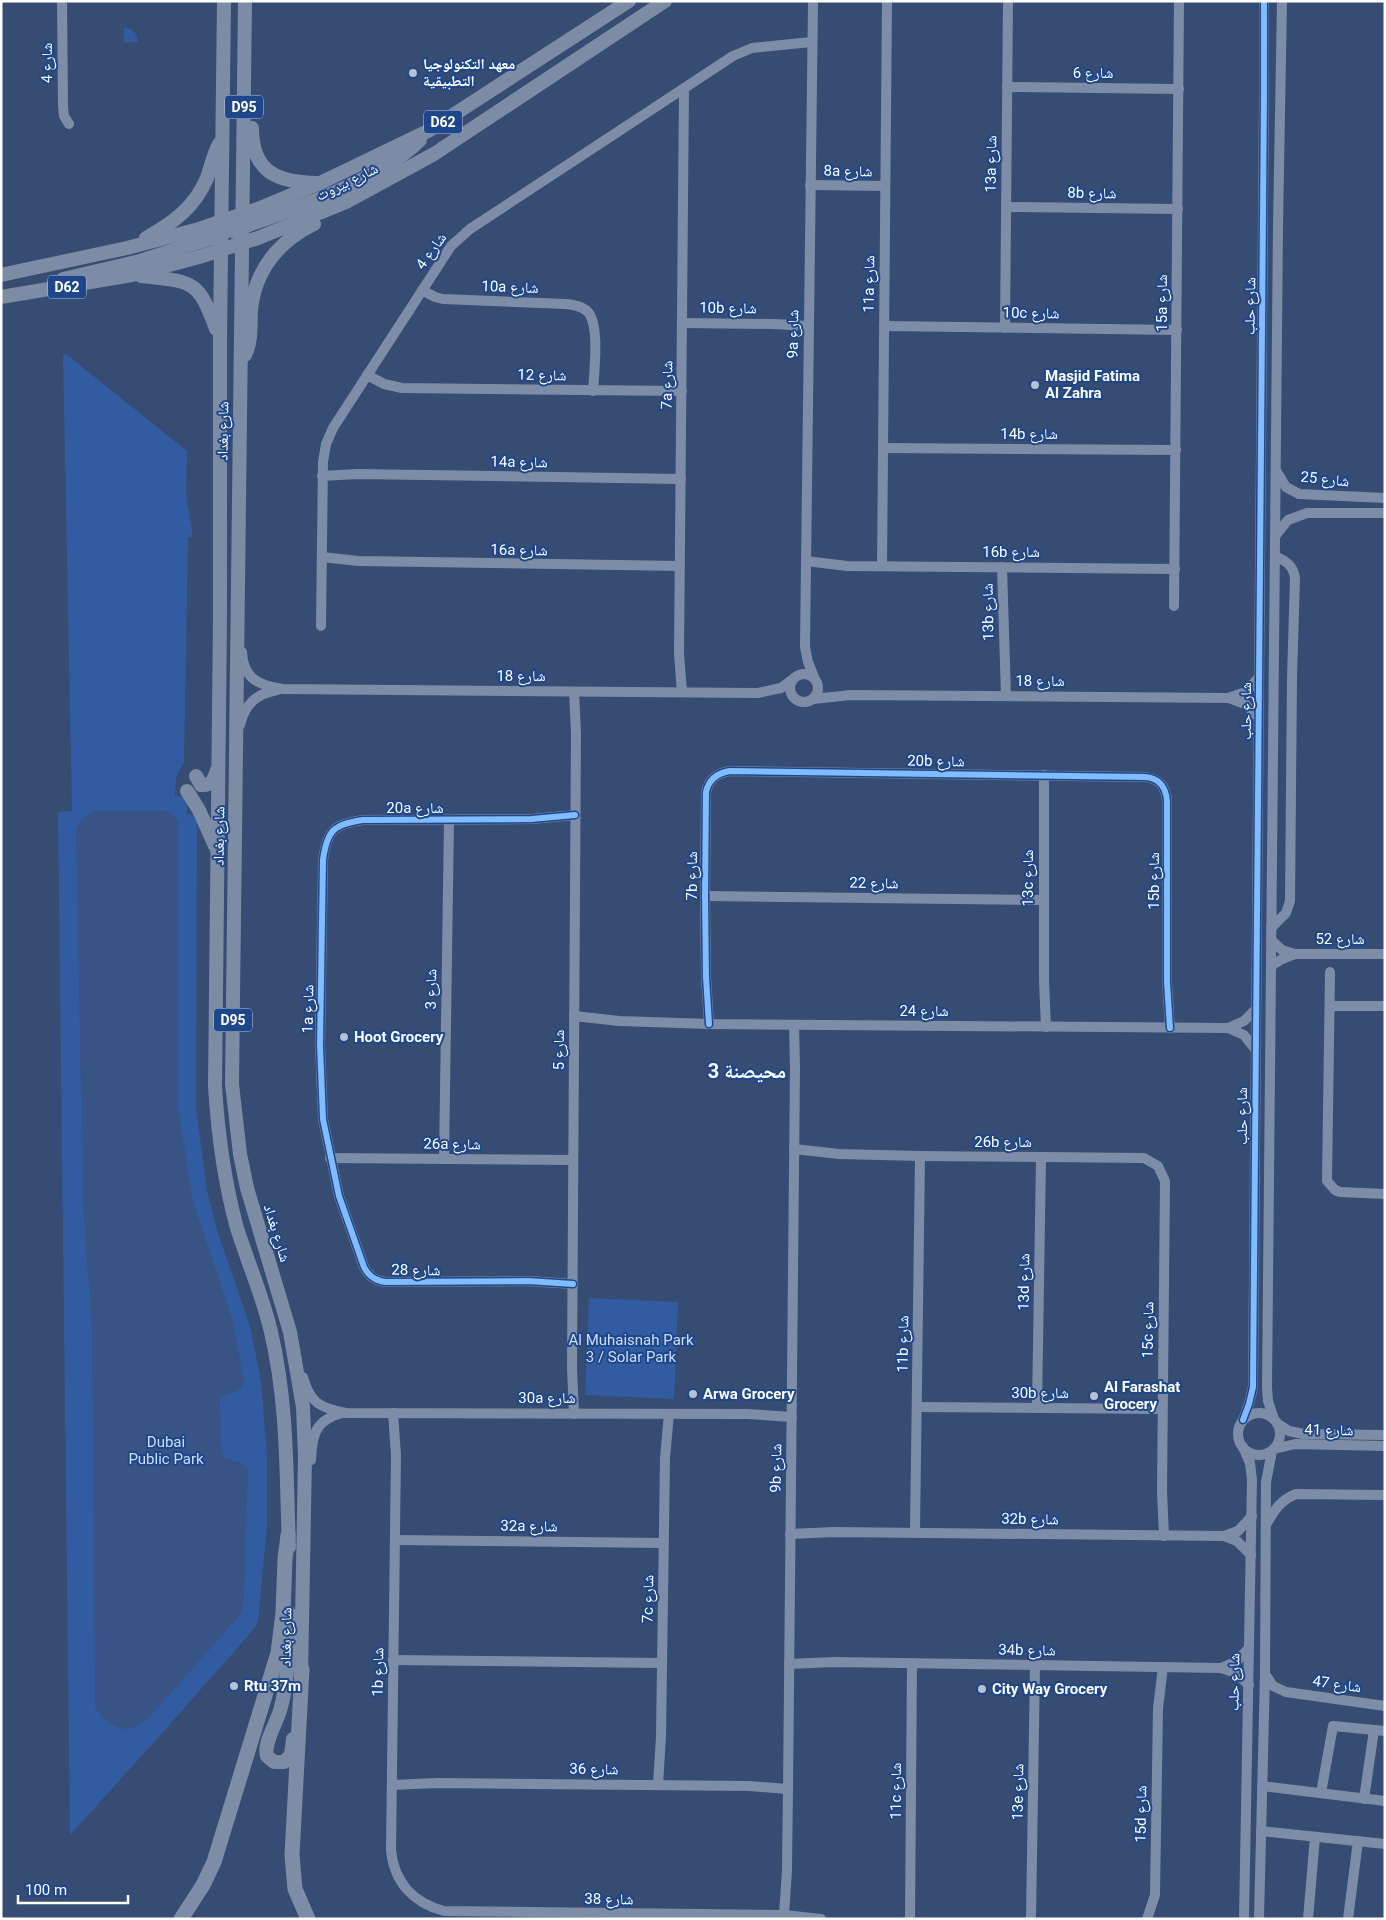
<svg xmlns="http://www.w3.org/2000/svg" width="1386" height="1920" viewBox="0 0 1386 1920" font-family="Roboto,'Noto Naskh Arabic',sans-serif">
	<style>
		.green { fill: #325ca1 }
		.water { fill: #375485 }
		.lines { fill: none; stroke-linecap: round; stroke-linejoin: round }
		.minor { stroke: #7d8da7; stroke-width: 10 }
		.major { stroke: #7d8ca5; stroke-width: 14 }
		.highway { stroke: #7e8da5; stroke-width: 15 }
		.cycleway-casing { stroke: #1e468b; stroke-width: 9 }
		.cycleway { stroke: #80bcff; stroke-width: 6 }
		.poi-dot { fill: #b9c0ce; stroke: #1e468b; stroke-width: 2 }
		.labels { text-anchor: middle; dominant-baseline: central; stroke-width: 4; stroke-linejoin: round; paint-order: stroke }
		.shield { fill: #1e468b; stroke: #bcc8dc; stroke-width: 1 }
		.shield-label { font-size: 14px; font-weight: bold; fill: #fff }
		.street-label { font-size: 15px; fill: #fff; stroke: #1e468b }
		.poi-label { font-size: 15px; font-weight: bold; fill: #fff; stroke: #1e468b; text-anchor: start }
		.park-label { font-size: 15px; fill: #cfdff9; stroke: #1e468b }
		.district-label { font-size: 20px; font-weight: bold; fill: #fff; stroke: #1e468b }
	</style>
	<rect width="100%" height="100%" fill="#364c72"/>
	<!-- green -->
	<g class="green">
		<path d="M124,28C133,28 137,33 138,42H124Z"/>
		<polygon points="66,354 187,451 186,495 193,537 188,537 184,762 176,777 175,796 187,798 187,814 197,815 196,1107 207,1191 218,1233 250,1326 261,1381 267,1456 267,1527 258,1621 254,1629 157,1739 70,1835 58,812 72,811 63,355"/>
		<polygon points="589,1298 678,1302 674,1399 585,1395"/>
	</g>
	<!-- water -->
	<path class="water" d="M95,811H166L174,816L178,822V1107L193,1201L233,1321L244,1381L242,1388C235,1393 226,1393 220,1399L221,1447L224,1458L242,1463L248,1468L244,1598L242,1613L147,1720C126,1736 108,1729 95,1707L92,1330L83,1206L76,830L81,820Z"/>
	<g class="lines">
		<!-- minor -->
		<g class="minor">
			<polyline points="62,1 63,106 64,116 69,124"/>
			<polyline points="813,1 805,647 808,662 814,677"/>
			<polyline points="1007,87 1179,89"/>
			<polyline points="810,185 885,186"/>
			<polyline points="1006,207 1178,209"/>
			<path d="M422,290L435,297L443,299L566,304C574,305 582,306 588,312C600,326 594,373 593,391"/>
			<polyline points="682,323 774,324 808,326"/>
			<polyline points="884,326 1177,330"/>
			<polyline points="1005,328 1008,1"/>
			<polyline points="367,375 384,384 402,388 682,391"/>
			<polyline points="883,448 1176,450"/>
			<polyline points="1277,472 1286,487 1299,494 1385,498"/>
			<polyline points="322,476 357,474 681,479"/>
			<polyline points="1276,535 1288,520 1307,513 1385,513"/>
			<polyline points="322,557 358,561 680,566"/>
			<polyline points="806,561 847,566 1175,569"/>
			<polyline points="882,566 887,1"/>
			<polyline points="1002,567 1006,696"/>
			<polyline points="1174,606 1179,1"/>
			<polyline points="321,626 323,462 326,444 333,428 451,246 470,229 733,56 752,48 811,42"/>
			<path d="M242,652C243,679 260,686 283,689L758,693L781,688L793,679"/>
			<circle cx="804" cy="688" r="14"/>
			<polyline points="574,692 576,733 572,1368 574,1414"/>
			<polyline points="682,692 679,654 684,89"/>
			<polyline points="1229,698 1245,704 1258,717"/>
			<polyline points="813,699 851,695 1228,698 1246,692 1259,677"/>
			<path d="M240,725C245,704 256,694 277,690"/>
			<polyline points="1044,775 1044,981 1046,1027"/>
			<polyline points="705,896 1043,900"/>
			<path d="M1271,928L1286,913L1290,901L1292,678L1295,578C1293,565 1286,561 1275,556"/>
			<polyline points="1271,940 1282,950 1295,954 1385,954"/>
			<polyline points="1271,966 1282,959 1295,954"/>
			<polyline points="1330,972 1327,1181 1335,1190 1340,1192 1385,1194"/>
			<polyline points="1330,1006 1385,1006"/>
			<polyline points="574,1016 619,1021 709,1024 1228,1028 1244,1035 1255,1049"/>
			<path d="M709,1024L706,977L705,896L706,792C709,779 717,773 730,771L1145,777C1159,778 1166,787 1167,801V982L1170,1028"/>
			<polyline points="1228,1028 1244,1021 1256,1009"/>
			<polyline points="794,1149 839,1154 920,1156 1144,1158 1158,1166 1165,1181 1162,1491 1164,1536"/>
			<polyline points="330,1158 573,1160"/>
			<polyline points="444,1159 449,820"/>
			<path d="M573,1284L528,1281L386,1282C376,1281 369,1277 364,1267L339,1196L323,1119L320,1045L323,860C327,830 334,824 363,820L532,819L575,815"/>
			<path d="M303,1377C310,1403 320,1408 346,1413L748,1414L792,1417"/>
			<polyline points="917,1407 1162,1409"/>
			<polyline points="1037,1408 1041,1157"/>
			<circle cx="1259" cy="1434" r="21"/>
			<path d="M393,1413L396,1455L391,1850C394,1882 413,1903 444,1911L784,1915L821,1919"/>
			<polyline points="1274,1419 1268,1401 1267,1388 1278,226 1282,1"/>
			<polyline points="1243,1420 1249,1404 1253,1387 1264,95 1264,1"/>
			<polyline points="1278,1424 1289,1431 1303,1434 1385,1435"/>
			<polyline points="1243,1447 1250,1463 1252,1480 1244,1919"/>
			<polyline points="1274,1449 1295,1444 1385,1446"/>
			<path d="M311,1460C312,1435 315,1420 342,1413"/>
			<path d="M1267,1523C1275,1509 1281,1500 1296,1494L1385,1495"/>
			<polyline points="915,1533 920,1156"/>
			<polyline points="790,1534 834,1532 1224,1536 1238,1531 1252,1516"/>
			<polyline points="1224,1536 1237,1541 1251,1555"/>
			<polyline points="395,1540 664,1543"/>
			<polyline points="393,1660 662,1663"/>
			<polyline points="789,1664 834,1662 1221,1668 1236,1673 1249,1685"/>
			<polyline points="1221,1668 1237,1661 1249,1648"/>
			<polyline points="1265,1674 1273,1686 1286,1692 1385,1706"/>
			<polyline points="392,1785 438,1783 749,1786 788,1789"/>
			<polyline points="658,1785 661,1736 665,1458 669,1414"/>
			<polyline points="1262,1786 1385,1801"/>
			<polyline points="1321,1793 1333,1726 1385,1731"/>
			<polyline points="1364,1799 1374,1730"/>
			<polyline points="1261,1831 1385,1844"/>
			<polyline points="784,1915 787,1870 788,1789 795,1067 794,1025"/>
			<polyline points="910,1919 912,1663"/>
			<polyline points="1031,1919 1035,1665"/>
			<polyline points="1147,1919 1155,1895 1158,1708 1163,1667"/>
			<polyline points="1259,1919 1265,1674 1266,1482 1272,1451"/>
			<polyline points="1308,1919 1315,1837"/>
			<polyline points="1348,1919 1358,1841"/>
		</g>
		<!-- major -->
		<g class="major">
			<path d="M224,1L220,338V618L215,1086C218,1135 224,1181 237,1228C248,1263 263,1297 271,1332C288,1405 286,1473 289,1547"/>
			<polyline points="245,1 232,1084 240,1154 247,1188 290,1332 303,1407 305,1456 301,1678"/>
			<path d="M252,128C252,173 278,182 316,183"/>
			<path d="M235,232L243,227C297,208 380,180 420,140"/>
			<path d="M146,238C173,223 195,207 207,178C211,167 213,155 219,144"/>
			<polyline points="1,275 127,248 199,229 258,209 320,183 430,130 629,1"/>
			<path d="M141,276C191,282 198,278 216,329"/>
			<polyline points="63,279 140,261 221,235 234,226 243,214"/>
			<polyline points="1,297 132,275 199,257 258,238 346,202 434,154 665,1"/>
			<path d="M245,355C252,341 250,326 251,310C255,270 279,241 314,224"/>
			<path d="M196,776L201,785C212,786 214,779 217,770"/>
			<polyline points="187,791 199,810 215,846"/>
			<path d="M289,1613C288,1644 289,1677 281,1707C278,1721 263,1743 267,1756L274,1762H284L291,1755L293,1739"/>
		</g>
		<!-- highway -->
		<g class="highway">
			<polyline points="302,1669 292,1855 295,1889 308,1919"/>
			<polyline points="181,1919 203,1885 214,1862 278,1653 283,1613 285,1559 288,1535"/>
		</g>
		<defs>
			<g id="cycleway">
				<path d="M709,1024L706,977L705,896L706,792C709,779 717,773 730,771L1145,777C1159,778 1166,787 1167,801V982L1170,1028"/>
				<path d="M573,1284L528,1281L386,1282C376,1281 369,1277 364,1267L339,1196L323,1119L320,1045L323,860C327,830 334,824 363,820L532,819L575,815"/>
				<polyline points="1243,1420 1249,1404 1253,1387 1264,95 1264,1"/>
			</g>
		</defs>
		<!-- cycleway casing -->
		<use href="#cycleway" class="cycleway-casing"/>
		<!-- cycleway -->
		<use href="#cycleway" class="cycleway"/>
	</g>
	<!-- markers -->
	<g class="poi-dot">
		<circle cx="413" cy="73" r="5"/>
		<circle cx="1035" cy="385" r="5"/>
		<circle cx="344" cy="1037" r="5"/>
		<circle cx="693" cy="1394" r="5"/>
		<circle cx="1094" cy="1396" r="5"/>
		<circle cx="234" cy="1686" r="5"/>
		<circle cx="982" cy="1689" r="5"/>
	</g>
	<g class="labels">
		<!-- shield labels -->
		<g class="shield">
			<rect x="225" y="95.5" width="38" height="23" rx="4"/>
			<rect x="424" y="110.5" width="38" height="23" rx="4"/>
			<rect x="48" y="275.5" width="38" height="23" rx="4"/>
			<rect x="214" y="1008.5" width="38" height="23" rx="4"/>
		</g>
		<g class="shield-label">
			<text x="244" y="107">D95</text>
			<text x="443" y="122">D62</text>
			<text x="67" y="287">D62</text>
			<text x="233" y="1020">D95</text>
		</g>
		<!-- street labels -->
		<g class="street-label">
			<text transform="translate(47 63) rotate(-90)">شارع 4</text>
			<text x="1093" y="73">شارع 6</text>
			<text transform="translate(991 164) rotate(-89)">13a شارع</text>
			<text transform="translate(848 171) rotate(1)">8a شارع</text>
			<text transform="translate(347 182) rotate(-26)">شارع بيروت</text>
			<text transform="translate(1092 193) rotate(1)">8b شارع</text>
			<text transform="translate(431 251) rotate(-54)">شارع 4</text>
			<text transform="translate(869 284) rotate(-89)">11a شارع</text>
			<text transform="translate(510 287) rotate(2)">10a شارع</text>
			<text transform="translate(1162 303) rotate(-90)">15a شارع</text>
			<text transform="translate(1250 306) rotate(-89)">شارع حلب</text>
			<text transform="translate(728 308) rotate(1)">10b شارع</text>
			<text transform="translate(1031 313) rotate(1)">10c شارع</text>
			<text transform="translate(793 334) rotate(-89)">9a شارع</text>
			<text transform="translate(542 375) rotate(1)">شارع 12</text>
			<text transform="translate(667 385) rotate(-89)">7a شارع</text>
			<text transform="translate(223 431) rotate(-89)">شارع بغداد</text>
			<text x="1029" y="434">14b شارع</text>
			<text transform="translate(519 462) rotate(1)">14a شارع</text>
			<text transform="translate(1325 479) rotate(6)">شارع 25</text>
			<text transform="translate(519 550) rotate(1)">16a شارع</text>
			<text x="1011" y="552">16b شارع</text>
			<text transform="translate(988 612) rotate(-91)">13b شارع</text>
			<text x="521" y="676">شارع 18</text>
			<text x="1040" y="681">شارع 18</text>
			<text transform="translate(1246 711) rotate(-90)">شارع حلب</text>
			<text transform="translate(936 761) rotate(1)">20b شارع</text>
			<text x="415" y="808">20a شارع</text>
			<text transform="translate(219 836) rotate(-89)">شارع بغداد</text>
			<text transform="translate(692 876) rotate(-90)">7b شارع</text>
			<text transform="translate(1028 878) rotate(-90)">13c شارع</text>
			<text transform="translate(1154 881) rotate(-90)">15b شارع</text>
			<text transform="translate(874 883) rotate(1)">شارع 22</text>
			<text x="1340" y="939">شارع 52</text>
			<text transform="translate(431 989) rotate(-89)">شارع 3</text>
			<text transform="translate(308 1009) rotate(-89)">1a شارع</text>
			<text x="924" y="1011">شارع 24</text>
			<text transform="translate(559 1050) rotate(-90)">شارع 5</text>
			<text transform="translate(1242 1116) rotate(-90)">شارع حلب</text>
			<text x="1003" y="1142">26b شارع</text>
			<text transform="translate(452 1144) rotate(1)">26a شارع</text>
			<text transform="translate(277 1233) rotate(73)">شارع بغداد</text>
			<text transform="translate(416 1270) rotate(1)">شارع 28</text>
			<text transform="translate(1024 1282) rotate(-89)">13d شارع</text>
			<text transform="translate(1148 1330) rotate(-89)">15c شارع</text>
			<text transform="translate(903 1344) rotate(-89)">11b شارع</text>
			<text x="1040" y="1393">30b شارع</text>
			<text x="547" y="1398">30a شارع</text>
			<text transform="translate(1329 1430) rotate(1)">شارع 41</text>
			<text transform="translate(776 1468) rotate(-89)">9b شارع</text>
			<text transform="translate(1030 1519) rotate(1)">32b شارع</text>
			<text transform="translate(529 1526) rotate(1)">32a شارع</text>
			<text transform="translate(648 1599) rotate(-89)">7c شارع</text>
			<text transform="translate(286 1637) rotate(-89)">شارع بغداد</text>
			<text transform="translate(1027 1650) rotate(1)">34b شارع</text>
			<text transform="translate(378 1672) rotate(-89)">1b شارع</text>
			<text transform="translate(1234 1682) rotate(-89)">شارع حلب</text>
			<text transform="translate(1337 1684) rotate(8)">شارع 47</text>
			<text transform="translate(594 1769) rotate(1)">شارع 36</text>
			<text transform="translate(896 1791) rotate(-90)">11c شارع</text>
			<text transform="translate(1018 1792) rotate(-89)">13e شارع</text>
			<text transform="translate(1141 1814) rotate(-89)">15d شارع</text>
			<text transform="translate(609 1899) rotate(1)">شارع 38</text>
		</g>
		<!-- poi labels -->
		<g class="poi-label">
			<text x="423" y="64">معهد التكنولوجيا<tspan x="423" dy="17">التطبيقية</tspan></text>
			<text x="1045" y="376">Masjid Fatima<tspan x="1045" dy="17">Al Zahra</tspan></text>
			<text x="354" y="1037">Hoot Grocery</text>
			<text x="1104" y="1387">Al Farashat<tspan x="1104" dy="17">Grocery</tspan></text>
			<text x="703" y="1394">Arwa Grocery</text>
			<text x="244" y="1686">Rtu 37m</text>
			<text x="992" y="1689">City Way Grocery</text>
		</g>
		<!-- park labels -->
		<g class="park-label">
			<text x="631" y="1340">Al Muhaisnah Park<tspan x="631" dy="17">3 / Solar Park</tspan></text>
			<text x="166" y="1442">Dubai<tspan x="166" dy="17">Public Park</tspan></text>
		</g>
		<!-- district labels -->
		<g class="district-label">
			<text x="747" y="1071">محيصنة 3</text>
		</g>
	</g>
	<!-- border -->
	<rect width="1386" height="1920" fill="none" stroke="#ffffff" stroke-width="5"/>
	<!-- scale -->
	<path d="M18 1895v8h110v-8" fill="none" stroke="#ffffff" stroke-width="2.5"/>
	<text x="25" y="1895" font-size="15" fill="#ffffff" stroke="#1e468b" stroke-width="4" paint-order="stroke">100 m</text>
</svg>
